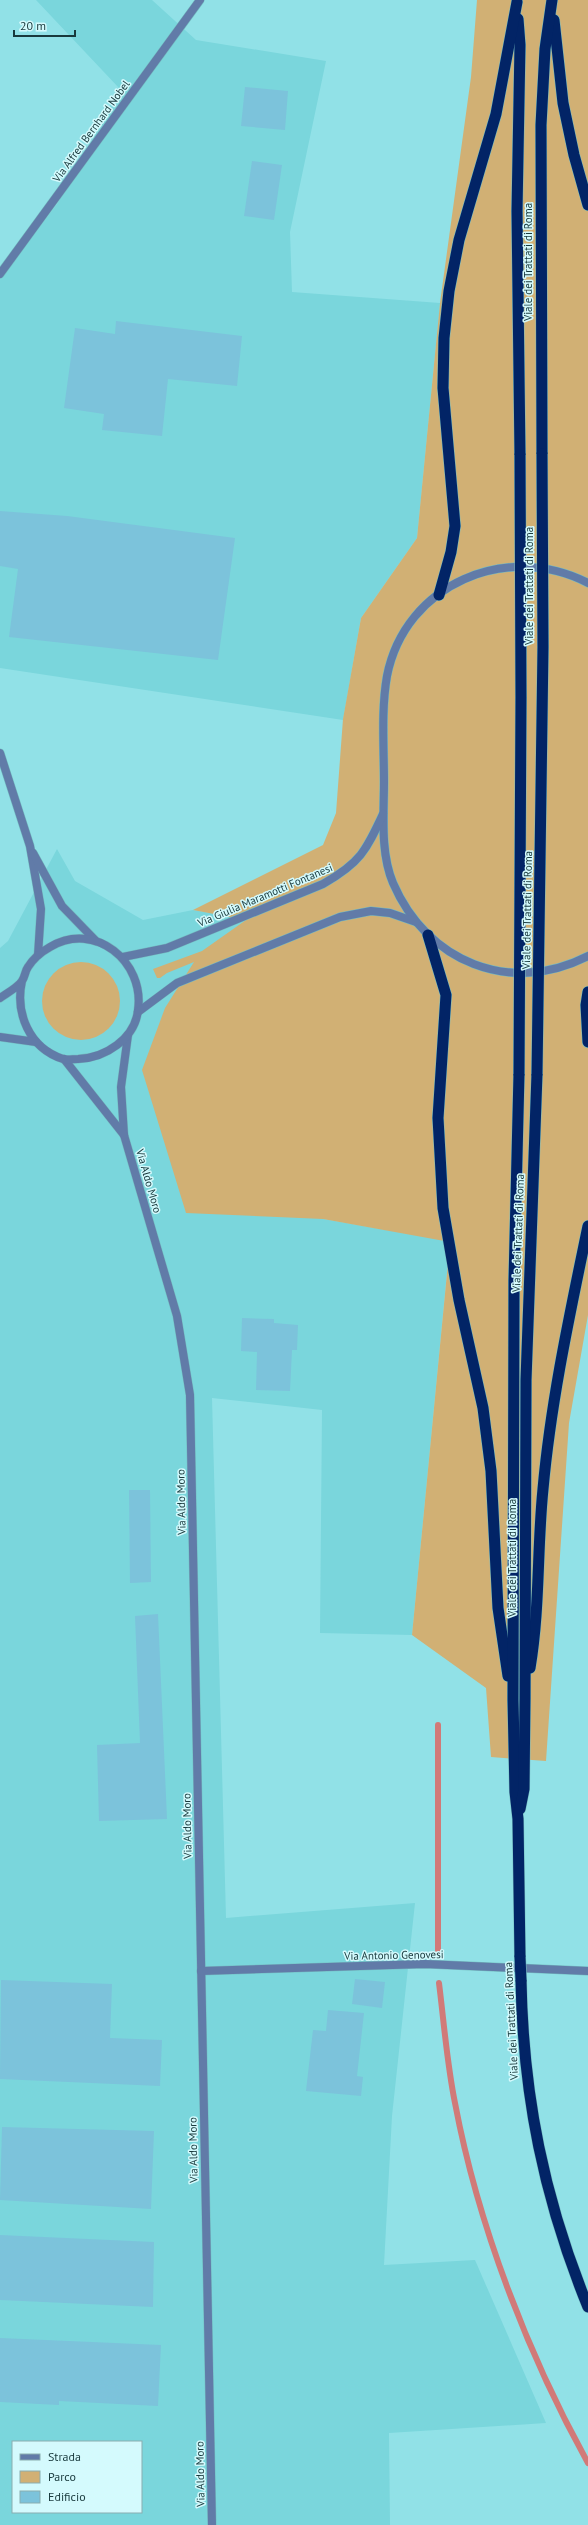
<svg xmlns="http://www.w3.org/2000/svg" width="588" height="2525" viewBox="0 0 588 2525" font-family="'PT Sans',sans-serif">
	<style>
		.built { fill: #7ad6dc; fill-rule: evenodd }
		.green { fill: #d1b074 }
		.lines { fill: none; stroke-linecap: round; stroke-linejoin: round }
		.stream { stroke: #d17a78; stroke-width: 6 }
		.building { fill: #7cc3db }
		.minor-casing { stroke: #76bcc1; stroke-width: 9 }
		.tertiary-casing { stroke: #76bcc1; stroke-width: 9 }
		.trunk-casing { stroke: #76bcc1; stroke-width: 12 }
		.minor { stroke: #617ba8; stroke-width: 8 }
		.tertiary { stroke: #617ba8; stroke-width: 8 }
		.trunk { stroke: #022466; stroke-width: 11 }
		.trunk-bridge-casing { stroke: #76bcc1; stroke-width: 12; stroke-linecap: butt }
		.trunk-bridge { stroke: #022466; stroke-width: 11 }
		.labels { text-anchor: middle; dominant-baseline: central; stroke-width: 3; stroke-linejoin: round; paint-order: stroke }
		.street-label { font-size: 11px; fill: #18393c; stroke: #d4fafd }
	</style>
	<rect width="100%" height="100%" fill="#91e1e7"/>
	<!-- built -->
	<g class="built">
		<polygon points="36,0 152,0 196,40 326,61 290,232 292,292 440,303 417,538 361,618 343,720 0,668 0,279 57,204 80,164 119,88"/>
		<path d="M57,849L75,881L143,920L193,910L246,919L323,1219L450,1241L412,1635L320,1633L322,1410L212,1398L226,1918L415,1903L392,2116L384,2265L475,2260L546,2423L389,2433L390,2525H0V948L8,941ZM13,2442H141V2512H13Z"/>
	</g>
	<!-- green -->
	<g class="green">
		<polygon points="477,0 588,0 588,1315 569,1423 546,1761 491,1757 486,1688 412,1635 450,1242 323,1219 186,1213 142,1070 165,1008 194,962 167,973 160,978 157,978 153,969 202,951 246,920 193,910 323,845 336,813 343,719 361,618 417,538 440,303 471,77"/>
		<circle cx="81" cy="1001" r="39"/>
	</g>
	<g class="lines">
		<!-- stream -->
		<g class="stream">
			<polyline points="438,1950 438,1725"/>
			<path d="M439,1983C444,2023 447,2064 455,2103C478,2225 528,2355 588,2463"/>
		</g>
	</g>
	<!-- building -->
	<g class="building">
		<polygon points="245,87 288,91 285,130 241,126"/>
		<polygon points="252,161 282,165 274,220 244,216"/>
		<polygon points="116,321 242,336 237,386 168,379 162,436 102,430 104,414 64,408 75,328 115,334"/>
		<polygon points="0,511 67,516 235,538 218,660 9,637 18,569 0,566"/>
		<polygon points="242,1318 274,1319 274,1323 298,1325 297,1350 292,1350 290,1391 256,1390 257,1352 241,1351"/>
		<polygon points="129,1490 150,1490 151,1582 130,1583"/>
		<polygon points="158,1614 167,1819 99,1821 97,1745 140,1743 135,1616"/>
		<polygon points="355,1979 385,1982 382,2008 352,2004"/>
		<polygon points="1,1980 112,1984 110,2038 162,2040 160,2086 0,2079"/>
		<polygon points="328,2010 364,2013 357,2076 363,2077 361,2096 306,2091 313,2030 326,2031"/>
		<polygon points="2,2127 154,2131 151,2209 0,2200"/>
		<polygon points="0,2235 154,2242 153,2307 0,2300"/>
		<polygon points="0,2338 161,2345 158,2406 59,2401 59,2405 0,2402"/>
	</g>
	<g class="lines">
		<defs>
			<g id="minor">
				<polyline points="128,1035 121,1087 124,1135 177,1316 190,1395 212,2525"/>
				<polyline points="64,1059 124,1135"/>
				<polyline points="201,1971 425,1964 588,1971"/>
			</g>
			<g id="tertiary">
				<polyline points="0,274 200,0"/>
				<path d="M588,583C507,541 405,584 387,676C381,710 384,748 384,782C384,814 380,852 393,883C427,962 510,996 588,956"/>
				<polyline points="0,753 30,846 41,909 38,955"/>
				<polyline points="33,853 62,906 96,941"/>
				<path d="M123,957L167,948L323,884C360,863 366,851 383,814"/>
				<path d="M0,998C7,993 17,988 22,981C25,977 25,971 28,967C33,959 41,952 50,947C95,920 145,962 138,1010C135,1039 105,1058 78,1059C73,1059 67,1060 63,1059C29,1048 15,1013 22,981"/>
				<polyline points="138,1012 177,983 340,917 371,911 390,913 416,922"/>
				<polyline points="0,1037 36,1042"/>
			</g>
			<g id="trunk">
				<polyline points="518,19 520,45 517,211 520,455"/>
				<polyline points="554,20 563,103 574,155 588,205"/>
				<polyline points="542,454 541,125 545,49 552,0"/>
				<polyline points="439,595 451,552 455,526 443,388 444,338 449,291 459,240 496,114 517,2"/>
				<polyline points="428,935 446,995 438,1118 443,1208 459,1300 483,1408 491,1471 498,1608 508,1676"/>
				<polyline points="588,992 586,1005 588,1042"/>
				<polyline points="519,1074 514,1281 513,1700 515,1792 518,1819 520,1957"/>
				<path d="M530,1668C540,1608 537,1549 543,1489C551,1400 570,1313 588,1226"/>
				<polyline points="520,1809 524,1789 525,1698 526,1380 537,1074"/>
				<path d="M521,1980C523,2096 544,2199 588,2307"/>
			</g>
		</defs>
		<!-- minor casing -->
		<use href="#minor" class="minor-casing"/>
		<!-- tertiary casing -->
		<use href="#tertiary" class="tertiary-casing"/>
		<!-- trunk casing -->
		<use href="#trunk" class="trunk-casing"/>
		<!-- minor -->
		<use href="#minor" class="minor"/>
		<!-- tertiary -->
		<use href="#tertiary" class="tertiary"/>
		<!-- trunk -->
		<use href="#trunk" class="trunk"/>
		<defs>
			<g id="trunk-bridge">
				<polyline points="519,1074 521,697 520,455"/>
				<polyline points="537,1074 543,647 542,454"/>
				<polyline points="520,1957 521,1980"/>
			</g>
		</defs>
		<!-- trunk-bridge casing -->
		<use href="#trunk-bridge" class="trunk-bridge-casing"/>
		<!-- trunk-bridge -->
		<use href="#trunk-bridge" class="trunk-bridge"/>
	</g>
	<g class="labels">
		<!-- street labels -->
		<g class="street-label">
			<text transform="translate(91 131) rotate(-54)">Via Alfred Bernhard Nobel</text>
			<text transform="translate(528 262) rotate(-90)">Viale dei Trattati di Roma</text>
			<text transform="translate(529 586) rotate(-90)">Viale dei Trattati di Roma</text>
			<text transform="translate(265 895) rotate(-23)">Via Giulia Maramotti Fontanesi</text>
			<text transform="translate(527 910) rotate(-89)">Viale dei Trattati di Roma</text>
			<text transform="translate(149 1181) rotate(74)">Via Aldo Moro</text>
			<text transform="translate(518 1233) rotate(-88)">Viale dei Trattati di Roma</text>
			<text transform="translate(181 1502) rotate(-91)">Via Aldo Moro</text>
			<text transform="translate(512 1558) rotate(-90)">Viale dei Trattati di Roma</text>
			<text transform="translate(187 1826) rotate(-91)">Via Aldo Moro</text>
			<text transform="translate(394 1955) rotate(-1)">Via Antonio Genovesi</text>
			<text transform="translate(511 2021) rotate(-93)">Viale dei Trattati di Roma</text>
			<text transform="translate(193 2150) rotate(-91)">Via Aldo Moro</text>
			<text transform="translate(200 2474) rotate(-91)">Via Aldo Moro</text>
		</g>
	</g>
	<!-- legend -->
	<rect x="12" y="2441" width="130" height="72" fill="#d4fafd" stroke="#89adb0"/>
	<rect x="20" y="2454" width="20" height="6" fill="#617ba8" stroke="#89adb0"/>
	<text x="48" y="2461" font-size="12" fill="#18393c">Strada</text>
	<rect x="20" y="2471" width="20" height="12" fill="#d1b074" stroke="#89adb0"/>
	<text x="48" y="2481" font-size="12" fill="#18393c">Parco</text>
	<rect x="20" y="2491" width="20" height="12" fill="#7cc3db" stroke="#89adb0"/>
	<text x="48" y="2501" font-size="12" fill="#18393c">Edificio</text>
	<!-- scale -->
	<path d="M14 30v6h61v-6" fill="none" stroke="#18393c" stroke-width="2"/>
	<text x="20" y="30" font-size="12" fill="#18393c" stroke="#d4fafd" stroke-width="3" paint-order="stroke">20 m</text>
</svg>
